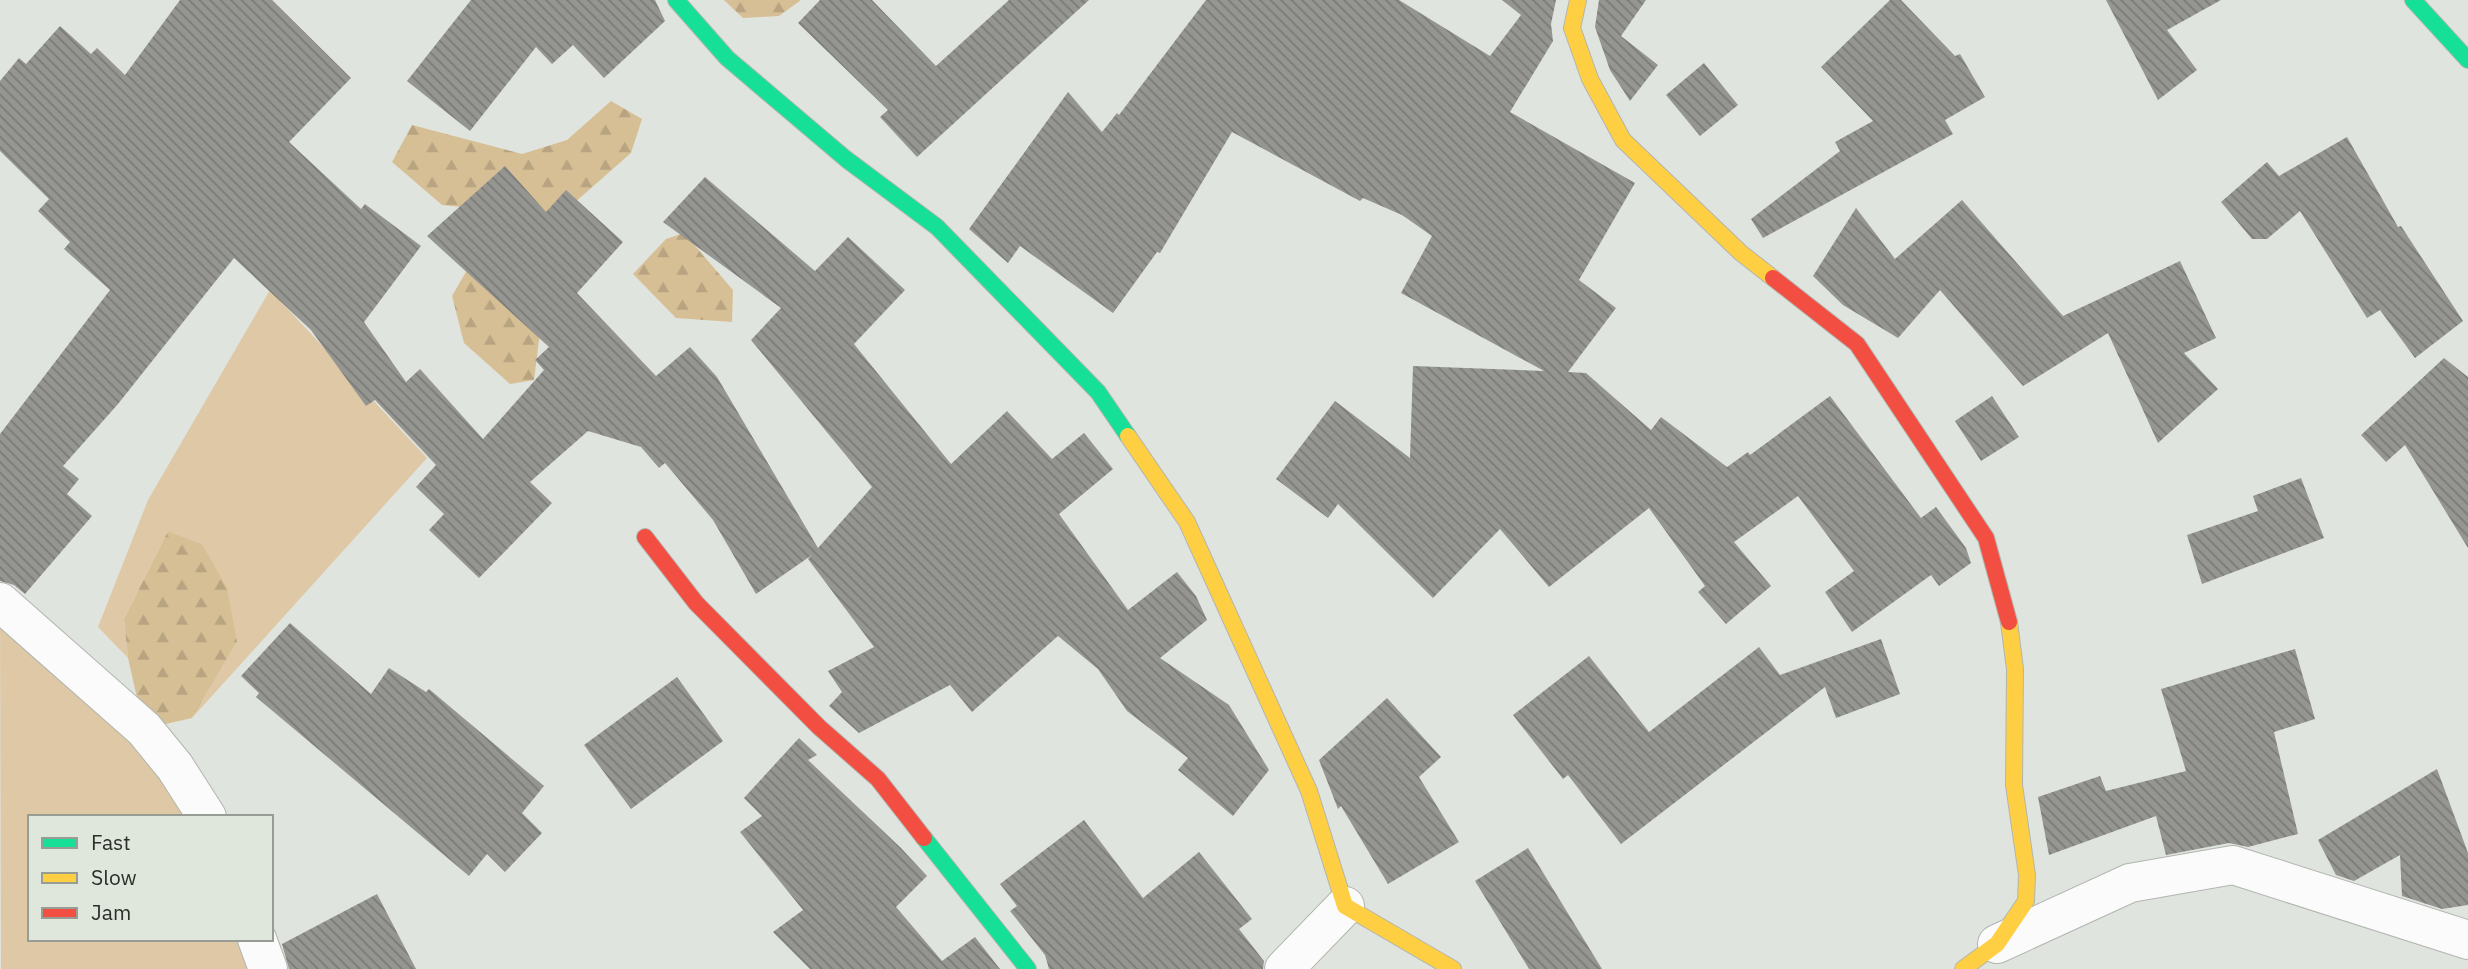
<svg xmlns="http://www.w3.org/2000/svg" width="2468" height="969" viewBox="0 0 2468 969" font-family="'IBM Plex Sans',sans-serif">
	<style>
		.green { fill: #dec8a5 }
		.forest { fill: url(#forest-firs) }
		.building { fill: url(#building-back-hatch) }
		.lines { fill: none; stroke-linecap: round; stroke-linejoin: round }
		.street-casing { stroke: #b2b5b0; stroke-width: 40 }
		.fast-casing { stroke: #b2b5b0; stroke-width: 18 }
		.slow-casing { stroke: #b2b5b0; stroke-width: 18 }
		.jam-casing { stroke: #b2b5b0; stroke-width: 18 }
		.street { stroke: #fafbfa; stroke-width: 38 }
		.fast { stroke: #16e098; stroke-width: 16 }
		.slow { stroke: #ffcf43; stroke-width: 16 }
		.jam { stroke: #f24e42; stroke-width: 16 }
	</style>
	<defs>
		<pattern id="forest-firs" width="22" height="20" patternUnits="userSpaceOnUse" patternTransform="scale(1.75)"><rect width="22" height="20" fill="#d7bf95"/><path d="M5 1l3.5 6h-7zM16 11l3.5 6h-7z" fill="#b9a481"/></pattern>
		<pattern id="building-back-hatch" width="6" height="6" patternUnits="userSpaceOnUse" patternTransform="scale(1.75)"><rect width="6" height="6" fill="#959692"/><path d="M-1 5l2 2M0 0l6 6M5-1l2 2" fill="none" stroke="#7a7b77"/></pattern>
	</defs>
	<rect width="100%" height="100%" fill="#e0e4de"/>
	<!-- green -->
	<g class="green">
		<polygon points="270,290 427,458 192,718 237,642 202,544 168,531 124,619 128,658 98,627 148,500"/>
		<polygon points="0,600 208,817 30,817 30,939 260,939 271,969 1,969"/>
	</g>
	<!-- forest -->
	<g class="forest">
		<polygon points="724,0 801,0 779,16 743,18"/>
		<polygon points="611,101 642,119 631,153 573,204 540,332 534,380 510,384 464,343 452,296 485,239 471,208 442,205 392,162 412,125 522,154 567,140"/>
		<polygon points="684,233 733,290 732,322 676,318 633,274 666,239"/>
		<polygon points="168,531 202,544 227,588 237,642 192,718 144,729 128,658 124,619"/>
	</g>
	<!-- building -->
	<g class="building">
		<polygon points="180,0 272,0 351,78 289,142 361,209 365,204 421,246 364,322 406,382 420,369 483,439 544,370 535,360 549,347 427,236 505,166 546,212 566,190 623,242 577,293 656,376 690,347 717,377 818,548 872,487 751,340 781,308 663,222 705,177 815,271 848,237 905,290 854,344 951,464 1007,411 1052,459 1084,433 1113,469 1059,514 1128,610 1177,572 1196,596 1207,620 1160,658 1229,705 1269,770 1233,816 1178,770 1188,758 1127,711 1098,669 1058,636 972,712 950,685 859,733 829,706 842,692 828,671 874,647 808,559 812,555 756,594 713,520 665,463 659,468 641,447 588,431 530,482 552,503 479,578 429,530 444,514 416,487 436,465 375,400 366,406 311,330 234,258 118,404 63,466 79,479 67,494 92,516 25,594 14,585 0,581 0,434 110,290 64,249 70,242 38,211 49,199 0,151 0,81 19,58 26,64 60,26 91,54 97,48 125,75"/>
		<polygon points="471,0 655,0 665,21 604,78 573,45 552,64 536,47 470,131 407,81"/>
		<polygon points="820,0 872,0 936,66 1009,0 1089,0 917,157 880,117 888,110 798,23"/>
		<polygon points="1206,0 1399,0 1490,56 1521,15 1502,0 1556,0 1551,24 1553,41 1510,112 1635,183 1579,280 1616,308 1568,372 1586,373 1651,430 1661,417 1727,467 1748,452 1750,455 1830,396 1921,518 1936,507 1966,548 1971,563 1939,586 1931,575 1852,632 1825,592 1854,571 1798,496 1734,542 1771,586 1726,624 1698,592 1705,586 1649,508 1549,587 1500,529 1433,598 1338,504 1328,518 1276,479 1335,401 1410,458 1413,366 1544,371 1401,293 1432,236 1402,215 1363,198 1360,201 1232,132 1160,253 1157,252 1113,313 1020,246 1008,263 969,229 1068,92 1102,132 1117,113 1119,115"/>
		<polygon points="1599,0 1646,0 1621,36 1658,65 1630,101 1610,70 1595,27"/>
		<polygon points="1890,0 1901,0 1955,56 1960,54 1985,97 1945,120 1953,134 1763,238 1751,219 1840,151 1835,142 1873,121 1821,67"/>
		<polygon points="2106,0 2221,0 2167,30 2197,70 2158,100"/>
		<polygon points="1704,63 1738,105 1700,136 1666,95"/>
		<polygon points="2347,137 2398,227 2401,226 2463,321 2415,358 2380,310 2367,318 2300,211 2267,239 2252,239 2221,202 2267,162 2279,176"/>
		<polygon points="1962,200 2063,316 2180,261 2216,338 2184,353 2218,389 2158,443 2108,333 2023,386 1940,290 1898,338 1843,305 1813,276 1856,208 1895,259"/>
		<polygon points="2444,358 2468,377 2468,548 2405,445 2386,462 2361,435"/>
		<polygon points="1992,396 2019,437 1981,461 1955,421"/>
		<polygon points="2301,478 2324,538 2202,584 2187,535 2258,511 2253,496"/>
		<polygon points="290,623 371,694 389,668 426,692 429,689 544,786 522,813 542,833 505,872 487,854 469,876 256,697 259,693 241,676"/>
		<polygon points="1881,639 1900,694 1836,718 1825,687 1621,844 1568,775 1563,779 1513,715 1589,656 1649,732 1759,647 1780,675"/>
		<polygon points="2295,649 2315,719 2274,732 2298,834 2248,847 2229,843 2166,855 2156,816 2049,855 2038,797 2100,776 2106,791 2186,771 2161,689"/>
		<polygon points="677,677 723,741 631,809 584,745"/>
		<polygon points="1387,698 1441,757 1419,777 1459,842 1388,884 1341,806 1338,809 1319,760"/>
		<polygon points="799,738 817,755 808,760 901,848 927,876 896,907 942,961 975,937 1000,969 810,969 773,932 803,910 740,832 762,816 744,798"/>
		<polygon points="2437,769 2468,853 2468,905 2442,909 2402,896 2400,855 2354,881 2336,875 2318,840"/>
		<polygon points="1084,820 1143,898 1199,852 1252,919 1239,929 1264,961 1263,969 1049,969 1045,955 1010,911 1017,906 1000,884"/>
		<polygon points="1528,848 1602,969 1529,969 1475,881"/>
		<polygon points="377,894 416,969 289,969 282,944"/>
	</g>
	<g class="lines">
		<defs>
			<g id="street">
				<polyline points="0,602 144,729 175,767 207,817"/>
				<polyline points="257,939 268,969"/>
				<polyline points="1997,944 2130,883 2233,865 2468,940"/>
				<polyline points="1284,969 1345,906"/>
			</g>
			<g id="fast">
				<polyline points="676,0 727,58 846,159 937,227 1098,392 1128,436"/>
				<polyline points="2413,0 2468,60"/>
				<polyline points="924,838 1028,969"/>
			</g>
			<g id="slow">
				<polyline points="1578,0 1572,28 1590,79 1623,140 1741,253 1773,278"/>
				<polyline points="1128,436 1187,522 1309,791 1345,906 1453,969"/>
				<polyline points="1963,969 1997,944 2026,901 2027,875 2014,785 2015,669 2009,622"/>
			</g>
			<g id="jam">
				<polyline points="1773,278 1857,344 1986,538 2009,622"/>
				<polyline points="645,537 696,603 819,727 878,779 924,838"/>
			</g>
		</defs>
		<!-- street casing -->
		<use href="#street" class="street-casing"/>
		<!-- fast casing -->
		<use href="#fast" class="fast-casing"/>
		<!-- slow casing -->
		<use href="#slow" class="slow-casing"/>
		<!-- jam casing -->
		<use href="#jam" class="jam-casing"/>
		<!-- street -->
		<use href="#street" class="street"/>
		<!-- fast -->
		<use href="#fast" class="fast"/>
		<!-- slow -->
		<use href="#slow" class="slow"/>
		<!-- jam -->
		<use href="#jam" class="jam"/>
	</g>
	<!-- legend -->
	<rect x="28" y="815" width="245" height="126" fill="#dfe6dc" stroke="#979c95" stroke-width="2"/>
	<rect x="42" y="838" width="35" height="10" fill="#16e098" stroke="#979c95" stroke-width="2"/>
	<text x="91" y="850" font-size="21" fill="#2b2e2a">Fast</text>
	<rect x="42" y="873" width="35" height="10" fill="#ffcf43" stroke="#979c95" stroke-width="2"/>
	<text x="91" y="885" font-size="21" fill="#2b2e2a">Slow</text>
	<rect x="42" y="908" width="35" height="10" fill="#f24e42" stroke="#979c95" stroke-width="2"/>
	<text x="91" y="920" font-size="21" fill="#2b2e2a">Jam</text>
</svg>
